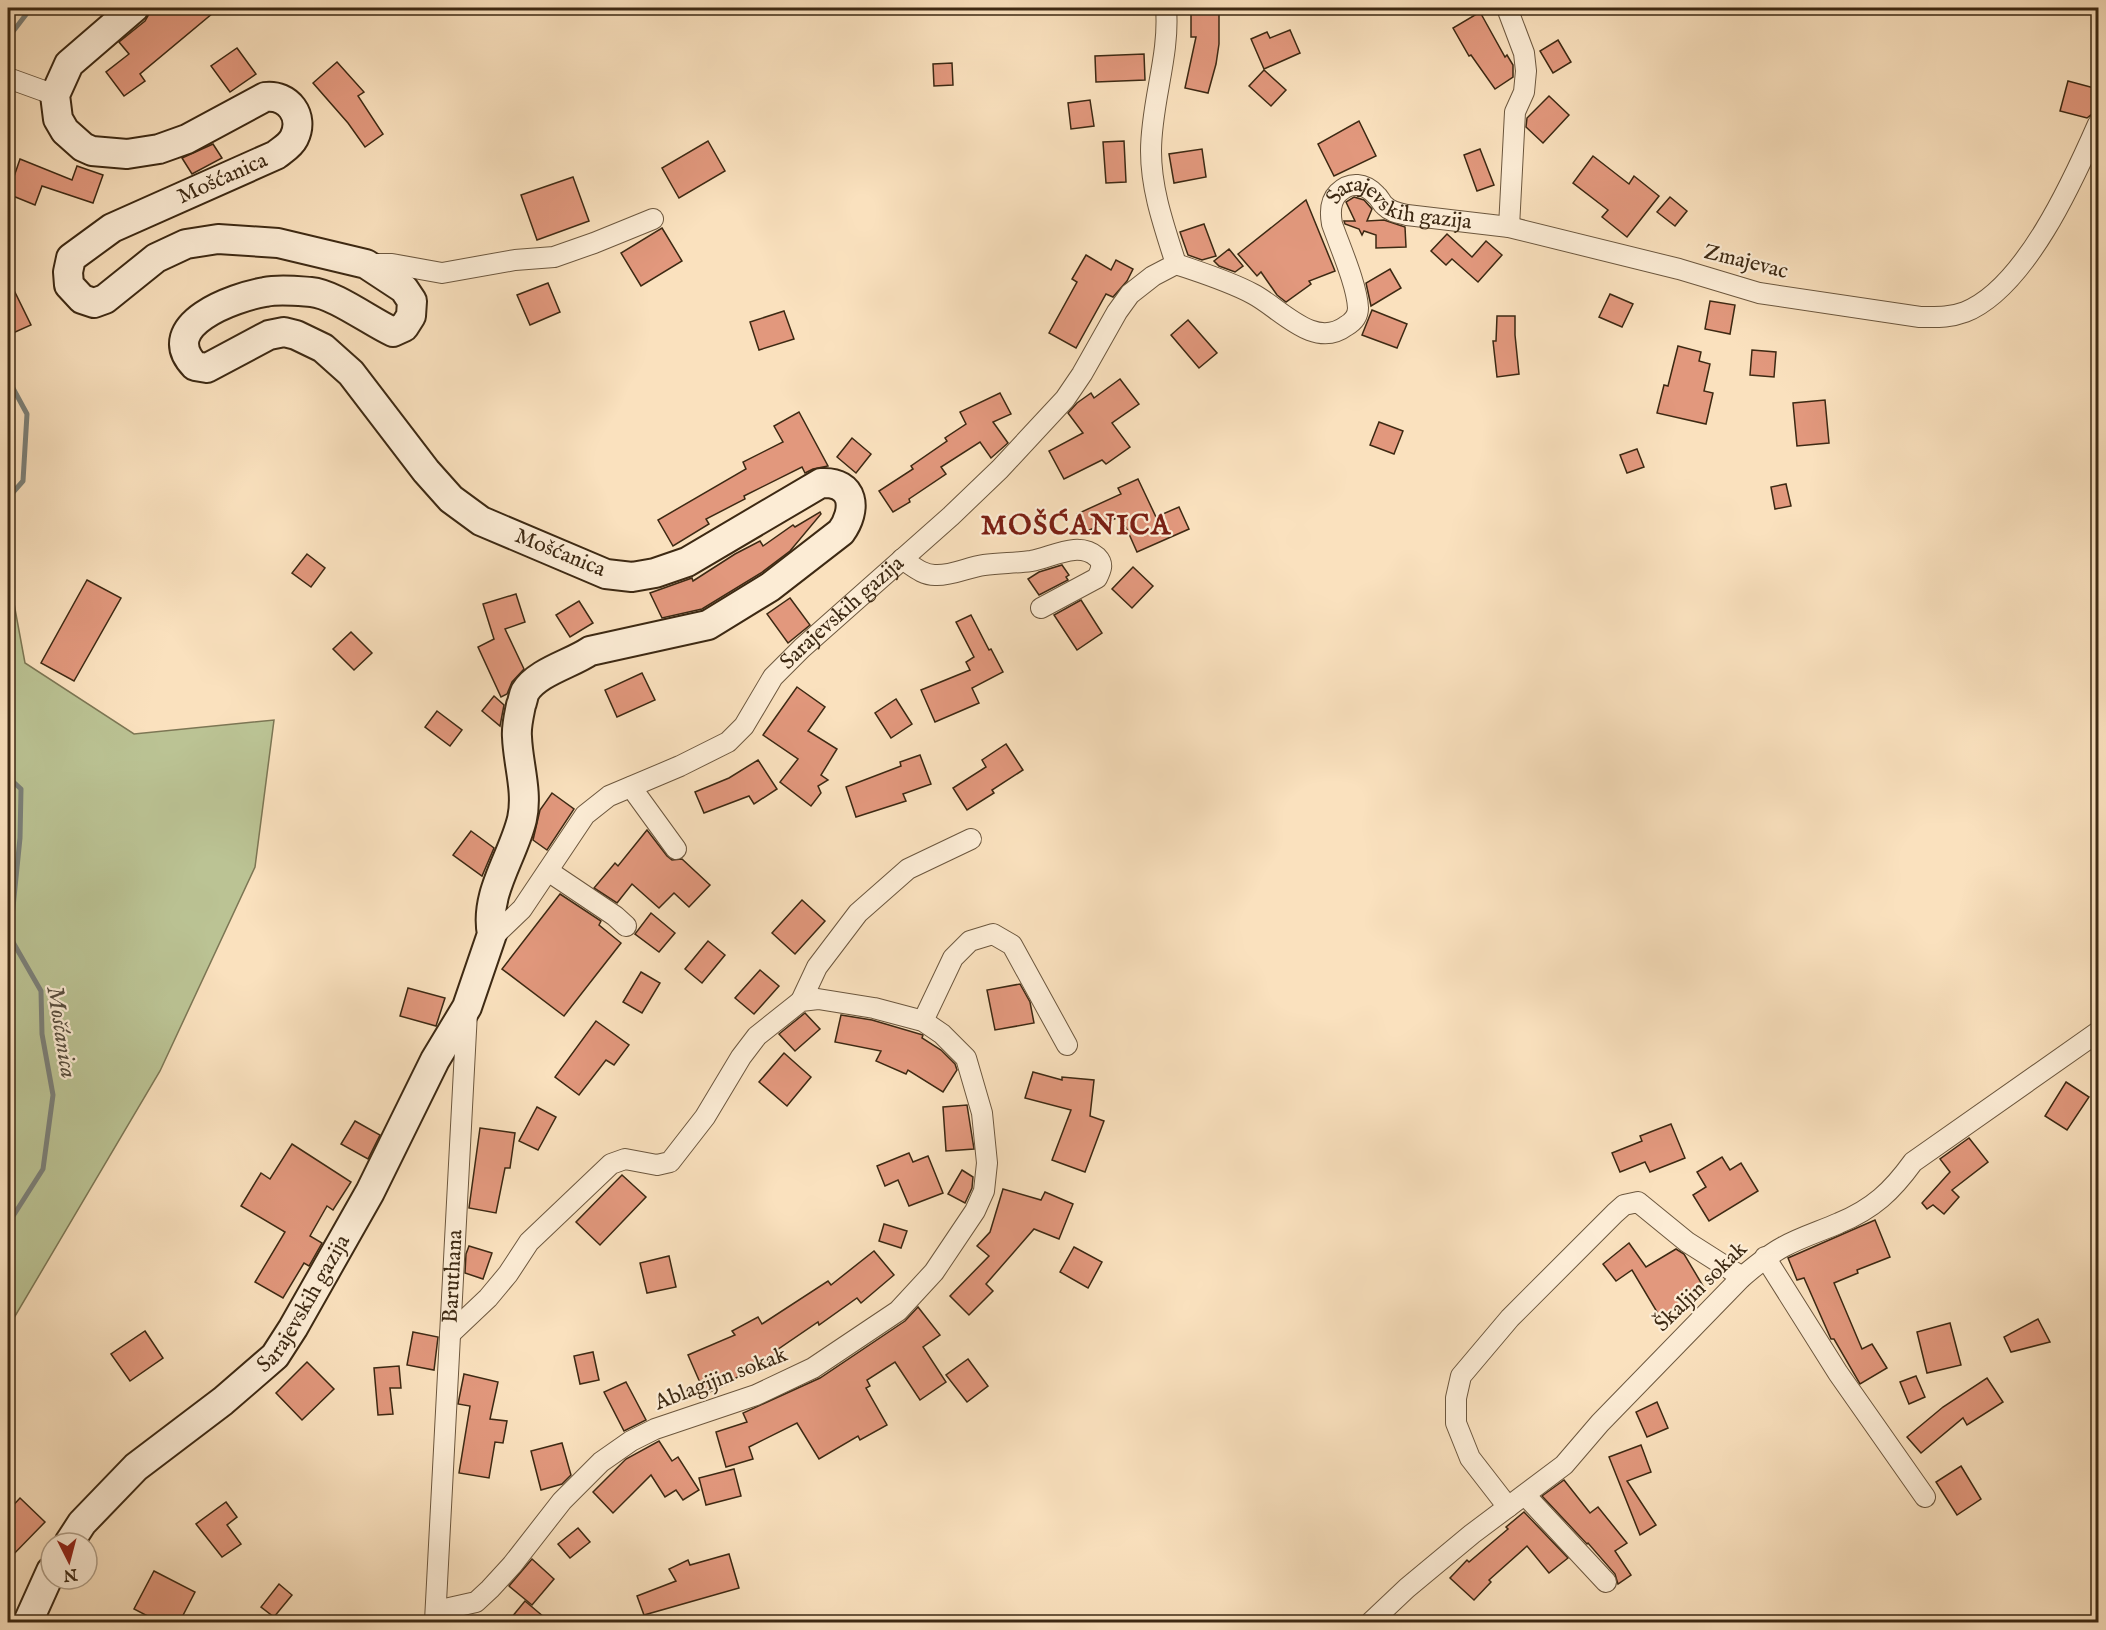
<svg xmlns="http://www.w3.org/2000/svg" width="2106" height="1630" viewBox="0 0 2106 1630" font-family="'IM FELL English',serif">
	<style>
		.green { fill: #bbc394; stroke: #7c7654; stroke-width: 1.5 }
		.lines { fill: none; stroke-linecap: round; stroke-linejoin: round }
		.stream { stroke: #7b8079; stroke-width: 5 }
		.building { fill: #e2987d; stroke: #3d2913; stroke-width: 1.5 }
		.minor-casing { stroke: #6c573e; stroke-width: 22 }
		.secondary-casing { stroke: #3d2913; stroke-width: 32 }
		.minor { stroke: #fcecd5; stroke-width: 20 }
		.secondary { stroke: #fcecd5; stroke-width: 28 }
		.labels { text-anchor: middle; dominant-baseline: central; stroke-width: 4.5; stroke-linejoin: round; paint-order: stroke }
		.street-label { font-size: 22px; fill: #3d2913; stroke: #fcecd5 }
		.water-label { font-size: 24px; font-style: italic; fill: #574d3e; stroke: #fcecd5 }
		.district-label { font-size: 28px; font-weight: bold; letter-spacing: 1.5px; fill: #7a1f14; stroke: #fcecd5 }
	</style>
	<rect width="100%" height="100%" fill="#fae1be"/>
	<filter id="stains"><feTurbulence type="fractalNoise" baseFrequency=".00333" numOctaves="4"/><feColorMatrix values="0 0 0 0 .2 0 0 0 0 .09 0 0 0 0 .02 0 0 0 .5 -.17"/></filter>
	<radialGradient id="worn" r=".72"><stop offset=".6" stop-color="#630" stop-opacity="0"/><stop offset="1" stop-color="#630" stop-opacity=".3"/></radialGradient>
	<!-- green -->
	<polygon class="green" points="8,571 25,663 134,734 274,720 255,867 160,1071 8,1328"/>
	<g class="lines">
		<!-- stream -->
		<g class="stream">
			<polyline points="8,38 31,8"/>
			<polyline points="8,379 27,414 23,481 8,498"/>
			<polyline points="8,777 21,789 20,838 10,937 41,991 42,1034 53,1095 43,1169 8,1224"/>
		</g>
	</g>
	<!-- building -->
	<g class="building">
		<polygon points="150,8 219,8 140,74 145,81 124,96 106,72 129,54 119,42 145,21 149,14"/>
		<polygon points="1191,12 1219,12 1219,44 1216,64 1208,93 1185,88 1196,37 1191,37"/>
		<polygon points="1480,12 1505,57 1507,55 1513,65 1513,77 1495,89 1471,55 1469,56 1453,28"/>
		<polygon points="1290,30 1300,53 1264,69 1251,39 1267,32 1270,38"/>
		<polygon points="1558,40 1571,62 1553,73 1540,51"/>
		<polygon points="237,48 256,74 230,92 211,66"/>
		<polygon points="1144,54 1145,80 1096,82 1095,56"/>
		<polygon points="337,62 364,92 358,96 383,134 365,147 348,123 313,83"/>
		<polygon points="952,63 953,85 934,86 933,64"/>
		<polygon points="1264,70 1286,90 1271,106 1249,86"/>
		<polygon points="2068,81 2098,89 2092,114 2087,118 2060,111"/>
		<polygon points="1549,96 1569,115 1543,143 1526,127 1527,118"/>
		<polygon points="1090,100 1094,126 1071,129 1068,103"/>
		<polygon points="1359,121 1376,156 1334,176 1318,144"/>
		<polygon points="708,141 725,171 679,198 662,168"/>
		<polygon points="1124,141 1126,182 1106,183 1103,142"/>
		<polygon points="213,144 222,158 192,174 182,158"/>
		<polygon points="1202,149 1206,177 1174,183 1169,154"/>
		<polygon points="1480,149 1494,185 1477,191 1464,155"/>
		<polygon points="1593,156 1629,184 1634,176 1659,196 1627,237 1602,217 1608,210 1573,183"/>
		<polygon points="20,159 72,180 77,166 103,175 93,203 42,186 35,205 8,194"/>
		<polygon points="573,177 589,221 537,240 521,195"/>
		<polygon points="1354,197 1364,200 1372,209 1367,221 1384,220 1405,227 1406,247 1376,248 1376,235 1364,231 1362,235 1359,229 1345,224 1344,221 1355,221 1346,202"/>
		<polygon points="1670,197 1687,211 1675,226 1657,212"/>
		<polygon points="1306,200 1335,271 1309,281 1311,284 1286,302 1277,295 1261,272 1257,276 1238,254"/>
		<polygon points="1204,224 1216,256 1202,260 1188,255 1180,232"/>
		<polygon points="662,228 682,261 641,286 621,253"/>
		<polygon points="1447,234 1472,257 1486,241 1502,255 1478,282 1452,259 1446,265 1431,251"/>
		<polygon points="1229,249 1243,266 1235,272 1219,266 1214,261"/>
		<polygon points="1086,255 1111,270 1116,260 1133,269 1127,281 1113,297 1106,294 1076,348 1049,333 1077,282 1072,279"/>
		<polygon points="1390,269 1401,288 1371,306 1366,283"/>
		<polygon points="8,278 31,325 13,333 8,322"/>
		<polygon points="548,283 560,312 530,325 517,295"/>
		<polygon points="1610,294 1633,304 1622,327 1599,317"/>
		<polygon points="1710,301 1735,305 1730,334 1705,329"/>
		<polygon points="1372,310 1407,324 1397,348 1362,335"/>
		<polygon points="784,311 794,339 759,350 750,322"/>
		<polygon points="1497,316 1515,316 1515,335 1519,374 1497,377 1493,341 1496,341"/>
		<polygon points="1188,320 1217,353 1199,368 1171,335"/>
		<polygon points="1678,346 1701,352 1699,361 1710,364 1704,391 1713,393 1706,424 1657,413 1664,385 1668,386"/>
		<polygon points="1752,350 1776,352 1774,377 1750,375"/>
		<polygon points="1120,379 1139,404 1112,423 1130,447 1106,464 1102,460 1064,479 1049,451 1083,433 1068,413 1077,403 1091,393 1094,398"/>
		<polygon points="1000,393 1011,414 993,422 1008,443 991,458 980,442 941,467 946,474 909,499 910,502 893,512 879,491 913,469 911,466 947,441 945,438 966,424 960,412"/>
		<polygon points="1825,400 1829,443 1797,446 1793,403"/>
		<polygon points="799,412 828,466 813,469 805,473 802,467 744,496 745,499 706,519 709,524 673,546 658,520 746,469 743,462 783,442 774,426"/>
		<polygon points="1379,422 1403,431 1394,454 1370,445"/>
		<polygon points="852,438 871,454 856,473 837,457"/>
		<polygon points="1637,449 1644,467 1627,473 1620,455"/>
		<polygon points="1138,479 1156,517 1179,507 1189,529 1137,552 1121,516 1085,532 1077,514 1121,494 1118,488"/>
		<polygon points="1786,484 1791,506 1775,509 1771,487"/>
		<polygon points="820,512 821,514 790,551 761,573 702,609 662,618 650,593 692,578 693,581 735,554 760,541 763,546 793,525 795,527"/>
		<polygon points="307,554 325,568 311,587 292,573"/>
		<polygon points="1062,565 1069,575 1066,577 1068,580 1039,595 1028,579 1039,572"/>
		<polygon points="1133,567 1153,586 1132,608 1112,589"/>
		<polygon points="87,580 121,598 74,681 41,663"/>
		<polygon points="516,594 525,622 505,629 524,669 512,682 507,694 501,697 478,647 494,639 483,604"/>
		<polygon points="790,598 810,625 788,643 767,614"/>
		<polygon points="1081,600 1102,633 1077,650 1054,615"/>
		<polygon points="579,601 593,623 570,637 556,615"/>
		<polygon points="971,615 989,650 991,649 1003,672 972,688 979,703 935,722 921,690 970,670 966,662 974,657 956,622"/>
		<polygon points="351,632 372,653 354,670 333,649"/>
		<polygon points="642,673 655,700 617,717 605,690"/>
		<polygon points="797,687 825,707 808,731 837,749 821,775 828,780 818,786 821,793 811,806 780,782 798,759 763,735"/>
		<polygon points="494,696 504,705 500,726 482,711"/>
		<polygon points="896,699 912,724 891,738 875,713"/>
		<polygon points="437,711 462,730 450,746 425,727"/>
		<polygon points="1006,744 1023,770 992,790 994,793 967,810 953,788 986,767 982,760"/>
		<polygon points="920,755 931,784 903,794 906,801 856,817 846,787 901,766 900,762"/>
		<polygon points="758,760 777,789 754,804 749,796 704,813 695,792 729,778"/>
		<polygon points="552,793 574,809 547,850 533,840 540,810"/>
		<polygon points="647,830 667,856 672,860 682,859 710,885 689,907 674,893 659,908 632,884 617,903 594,888 615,863 618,866"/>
		<polygon points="471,831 494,848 482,876 453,855"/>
		<polygon points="560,894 601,921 599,925 621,943 564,1016 502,969"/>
		<polygon points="802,900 825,921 795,954 772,933"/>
		<polygon points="651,913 675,933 659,952 635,934"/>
		<polygon points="708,941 725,955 702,983 685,969"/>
		<polygon points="760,970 779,986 754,1014 735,998"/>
		<polygon points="641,972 660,983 642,1013 623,1002"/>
		<polygon points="1020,984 1030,1002 1034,1023 995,1030 987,990"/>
		<polygon points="408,988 445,998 436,1026 400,1016"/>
		<polygon points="805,1013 820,1029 795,1051 779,1034"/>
		<polygon points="841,1015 872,1020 923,1035 922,1038 941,1050 955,1064 957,1070 943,1092 908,1070 906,1074 876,1061 881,1051 835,1042"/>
		<polygon points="596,1021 629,1045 614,1065 606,1060 579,1095 555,1077"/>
		<polygon points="784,1053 811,1077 787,1106 759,1082"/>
		<polygon points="1033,1072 1062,1080 1062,1077 1094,1080 1090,1116 1104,1121 1085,1172 1052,1160 1071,1110 1025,1098"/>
		<polygon points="2066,1082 2089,1097 2067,1130 2045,1116"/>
		<polygon points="967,1105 974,1149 946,1151 943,1107"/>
		<polygon points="537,1107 556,1117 538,1150 519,1141"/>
		<polygon points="355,1121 380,1135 368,1159 341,1144"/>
		<polygon points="1671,1124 1685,1158 1650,1172 1645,1162 1620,1172 1612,1153 1642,1141 1640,1136"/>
		<polygon points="480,1128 515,1133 510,1168 505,1168 496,1213 469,1208"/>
		<polygon points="1969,1138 1988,1162 1952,1190 1959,1197 1944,1214 1933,1205 1927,1209 1922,1203 1950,1172 1940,1159"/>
		<polygon points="292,1144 351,1182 333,1210 327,1206 310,1236 322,1243 309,1266 304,1263 283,1298 255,1282 285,1232 241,1206 261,1173 270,1179"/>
		<polygon points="909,1153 913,1162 928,1156 943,1193 909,1206 898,1180 885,1186 877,1166"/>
		<polygon points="1722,1157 1730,1170 1741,1163 1758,1191 1709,1221 1693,1195 1706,1187 1697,1172"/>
		<polygon points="962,1170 973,1177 972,1188 965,1203 948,1194"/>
		<polygon points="622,1175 646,1197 600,1245 576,1222"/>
		<polygon points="1003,1189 1041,1200 1045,1192 1073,1204 1059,1239 1034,1229 986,1284 993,1291 969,1315 950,1296 989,1256 977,1246 990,1232"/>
		<polygon points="1875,1220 1890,1257 1857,1270 1858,1273 1834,1283 1862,1349 1872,1344 1887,1368 1860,1384 1834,1339 1831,1339 1804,1278 1797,1280 1788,1258"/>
		<polygon points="884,1224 907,1231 901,1248 879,1241"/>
		<polygon points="1629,1243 1646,1267 1676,1249 1684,1254 1706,1291 1660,1317 1632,1270 1616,1281 1603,1264"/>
		<polygon points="469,1246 492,1253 483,1279 465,1273 466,1254"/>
		<polygon points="1074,1247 1102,1262 1088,1288 1060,1272"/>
		<polygon points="874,1251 894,1275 861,1303 857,1298 819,1325 818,1322 777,1350 779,1354 734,1379 735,1381 705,1394 688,1355 735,1335 732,1331 758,1317 762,1324 828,1281 831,1285"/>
		<polygon points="669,1256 676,1287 647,1293 640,1263"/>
		<polygon points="918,1307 940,1335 923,1347 946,1382 920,1400 895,1362 867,1380 870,1386 866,1388 887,1425 860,1440 858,1436 819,1459 797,1423 749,1447 753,1459 726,1467 716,1432 747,1422 743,1413 820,1378 905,1321"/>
		<polygon points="2038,1319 2050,1342 2011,1352 2004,1337"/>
		<polygon points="1950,1323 1961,1365 1927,1373 1917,1332"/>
		<polygon points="145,1331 163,1358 130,1381 111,1354"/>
		<polygon points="413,1332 438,1337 434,1370 407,1365"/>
		<polygon points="593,1352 599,1380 580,1384 574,1356"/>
		<polygon points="968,1359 988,1386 967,1402 946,1375"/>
		<polygon points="307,1362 334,1389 302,1420 276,1393"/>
		<polygon points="399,1366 401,1388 390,1388 393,1414 378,1415 374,1368"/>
		<polygon points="464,1374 498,1382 490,1419 507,1421 503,1443 495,1442 489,1478 459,1473 470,1406 458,1404"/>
		<polygon points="1916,1376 1925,1397 1909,1404 1900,1382"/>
		<polygon points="1987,1378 2003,1402 1967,1425 1963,1418 1921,1453 1907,1437 1943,1407"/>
		<polygon points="626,1382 646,1420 624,1431 604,1392"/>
		<polygon points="1657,1402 1668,1428 1647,1437 1636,1412"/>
		<polygon points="659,1441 672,1461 678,1457 699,1490 683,1500 676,1490 665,1497 651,1475 613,1513 593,1492 626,1459"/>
		<polygon points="562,1443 571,1475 562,1484 541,1490 531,1451"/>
		<polygon points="1641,1445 1651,1472 1627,1481 1656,1525 1640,1535 1609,1457"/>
		<polygon points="1961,1466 1981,1499 1957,1515 1936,1482"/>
		<polygon points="734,1469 741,1496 706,1505 699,1478"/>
		<polygon points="1564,1480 1590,1513 1598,1507 1627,1543 1615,1551 1631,1575 1618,1584 1615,1574 1588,1543 1587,1544 1542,1496"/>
		<polygon points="20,1498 45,1522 8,1560 8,1511"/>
		<polygon points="226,1502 237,1517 227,1525 241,1544 222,1557 196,1524"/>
		<polygon points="1524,1512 1568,1558 1549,1573 1527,1546 1489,1580 1491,1582 1474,1600 1450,1578 1467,1560 1469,1562 1508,1529 1506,1527"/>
		<polygon points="578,1528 590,1542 570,1558 558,1544"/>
		<polygon points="729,1554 739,1588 644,1615 637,1596 676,1581 669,1569 688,1560 690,1565"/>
		<polygon points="532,1559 554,1579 532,1605 509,1586"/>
		<polygon points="154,1571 195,1592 179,1623 161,1623 134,1609"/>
		<polygon points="279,1584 292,1595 274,1617 261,1607"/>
		<polygon points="525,1601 551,1623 507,1623"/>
	</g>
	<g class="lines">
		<defs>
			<g id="minor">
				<polyline points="1507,8 1524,53 1526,71 1524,92 1515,112 1509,227"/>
				<polyline points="8,78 55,95"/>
				<polyline points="368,264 392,264 442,273 515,260 554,257 594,243 653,219"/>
				<path id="s1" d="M1176,264C1202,273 1229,281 1253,294C1280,308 1314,350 1346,326C1353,322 1358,317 1358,308C1357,285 1340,247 1332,224C1330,213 1330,201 1338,193C1350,181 1365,183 1376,195C1380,198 1381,203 1385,206C1391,212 1399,213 1407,215L1509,227L1679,269L1759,293L1920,317C1936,317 1949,318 1965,312C2025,288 2073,181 2098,124"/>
				<path d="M902,559C913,566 922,575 935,575C952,576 968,567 984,565C1000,563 1015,563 1031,561C1051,558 1078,540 1097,557C1104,564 1101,570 1097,578L1041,608"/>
				<polyline points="631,787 676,849"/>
				<polyline points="548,871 615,916 626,926"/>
				<path id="s2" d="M492,934L498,932L522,909L585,815L609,796L680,766L728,742L744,726L773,677L802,648L951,516L1000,469L1065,399L1082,374L1117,312L1130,294L1153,276L1176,264C1164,226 1151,190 1151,151C1151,102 1170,56 1166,8"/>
				<polyline points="801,1001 817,967 858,913 908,869 971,839"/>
				<polyline points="923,1021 953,958 970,941 993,934 1012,945 1067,1045"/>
				<polyline points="1765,1257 1838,1373 1925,1497"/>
				<polyline points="1525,1495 1606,1582"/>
				<polyline points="1508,1507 1470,1458 1456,1423 1456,1398 1461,1376 1510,1318 1615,1213 1624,1205 1638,1202 1687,1242 1742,1277"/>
				<polyline points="436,1611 476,1602 490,1589 512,1565 562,1501 601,1462 631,1441 655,1429 756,1395 813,1368 898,1311 934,1272 975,1211 984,1191 987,1163 982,1113 966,1058 942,1034 923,1021 874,1008 818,999 801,1001 757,1036 741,1057 705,1117 670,1162 657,1165 625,1159 611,1164 529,1242 508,1274 488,1298 450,1334"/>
				<path id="s3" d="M435,1621L467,1012"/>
				<path d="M1371,1622L1407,1588L1472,1534L1564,1465L1600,1423L1742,1277C1755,1266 1768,1255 1783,1247C1801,1237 1821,1231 1839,1223C1873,1209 1892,1191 1913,1162L2098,1032"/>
			</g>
			<g id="secondary">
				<path id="s4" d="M69,1543L82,1523L136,1467L223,1401L275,1356L293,1328L370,1192L435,1060L467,1007L492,934C484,894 513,857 522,819C528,792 518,764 517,737C516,727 519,715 521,705C523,701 523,696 525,692C537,672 571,664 590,651L708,625L770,587L841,532C857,510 855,481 821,483L687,562L655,573L632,577L606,574L481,521L451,499L426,471L351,373L323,348L296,335L284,332L269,335L207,368L195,366C155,325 235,297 265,292C279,289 297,291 311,292C334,294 371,322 393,332L404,327L411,316L412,301L404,289L366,264L278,243L218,239L186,244L156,258L105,299L94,303L82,299L69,285L68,272L71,258L112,228L276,155C282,150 290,146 294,138C305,116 288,94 265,97L187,139L159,149L127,154L92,151L83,147L65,131L58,119L55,95L69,64L134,8"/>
				<polyline points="28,1622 51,1571"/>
			</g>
		</defs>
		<!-- minor casing -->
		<use href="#minor" class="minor-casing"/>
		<!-- secondary casing -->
		<use href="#secondary" class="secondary-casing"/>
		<!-- minor -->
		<use href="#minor" class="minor"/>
		<!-- secondary -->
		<use href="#secondary" class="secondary"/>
	</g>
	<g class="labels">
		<!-- street labels -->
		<g class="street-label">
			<text stroke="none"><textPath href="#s4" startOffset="3076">Mošćanica</textPath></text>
			<text stroke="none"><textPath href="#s1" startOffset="400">Sarajevskih gazija</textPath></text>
			<text transform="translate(1746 262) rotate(14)">Zmajevac</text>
			<text transform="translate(560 553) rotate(22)">Mošćanica</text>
			<text stroke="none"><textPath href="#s2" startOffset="488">Sarajevskih gazija</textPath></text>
			<text stroke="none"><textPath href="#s3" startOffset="345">Baruthana</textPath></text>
			<text transform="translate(1701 1287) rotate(-44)">Škaljin sokak</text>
			<text stroke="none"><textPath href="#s4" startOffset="339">Sarajevskih gazija</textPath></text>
			<text transform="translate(721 1379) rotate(-21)">Ablagijin sokak</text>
		</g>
		<!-- water labels -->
		<g class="water-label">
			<text transform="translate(61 1032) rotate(81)">Mošćanica</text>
		</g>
		<!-- district labels -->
		<g class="district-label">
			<text x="1076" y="526">MOŠĆANICA</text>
		</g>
	</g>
	<!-- margin -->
	<rect width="2106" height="1630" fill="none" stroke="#fae1be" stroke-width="30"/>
	<rect x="9" y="9" width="2088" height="1612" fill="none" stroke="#3d2913" stroke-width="3"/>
	<rect x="15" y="15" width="2076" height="1600" fill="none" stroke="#3d2913" stroke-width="1.5"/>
	<!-- north arrow -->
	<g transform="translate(69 1561) rotate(174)"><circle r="28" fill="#fcecd5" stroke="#b09e87" stroke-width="1.5"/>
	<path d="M0-4.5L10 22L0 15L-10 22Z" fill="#8f2418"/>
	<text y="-9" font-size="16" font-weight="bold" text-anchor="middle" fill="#3d2913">N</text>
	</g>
	<rect width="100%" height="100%" filter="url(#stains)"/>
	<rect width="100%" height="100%" fill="url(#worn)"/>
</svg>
